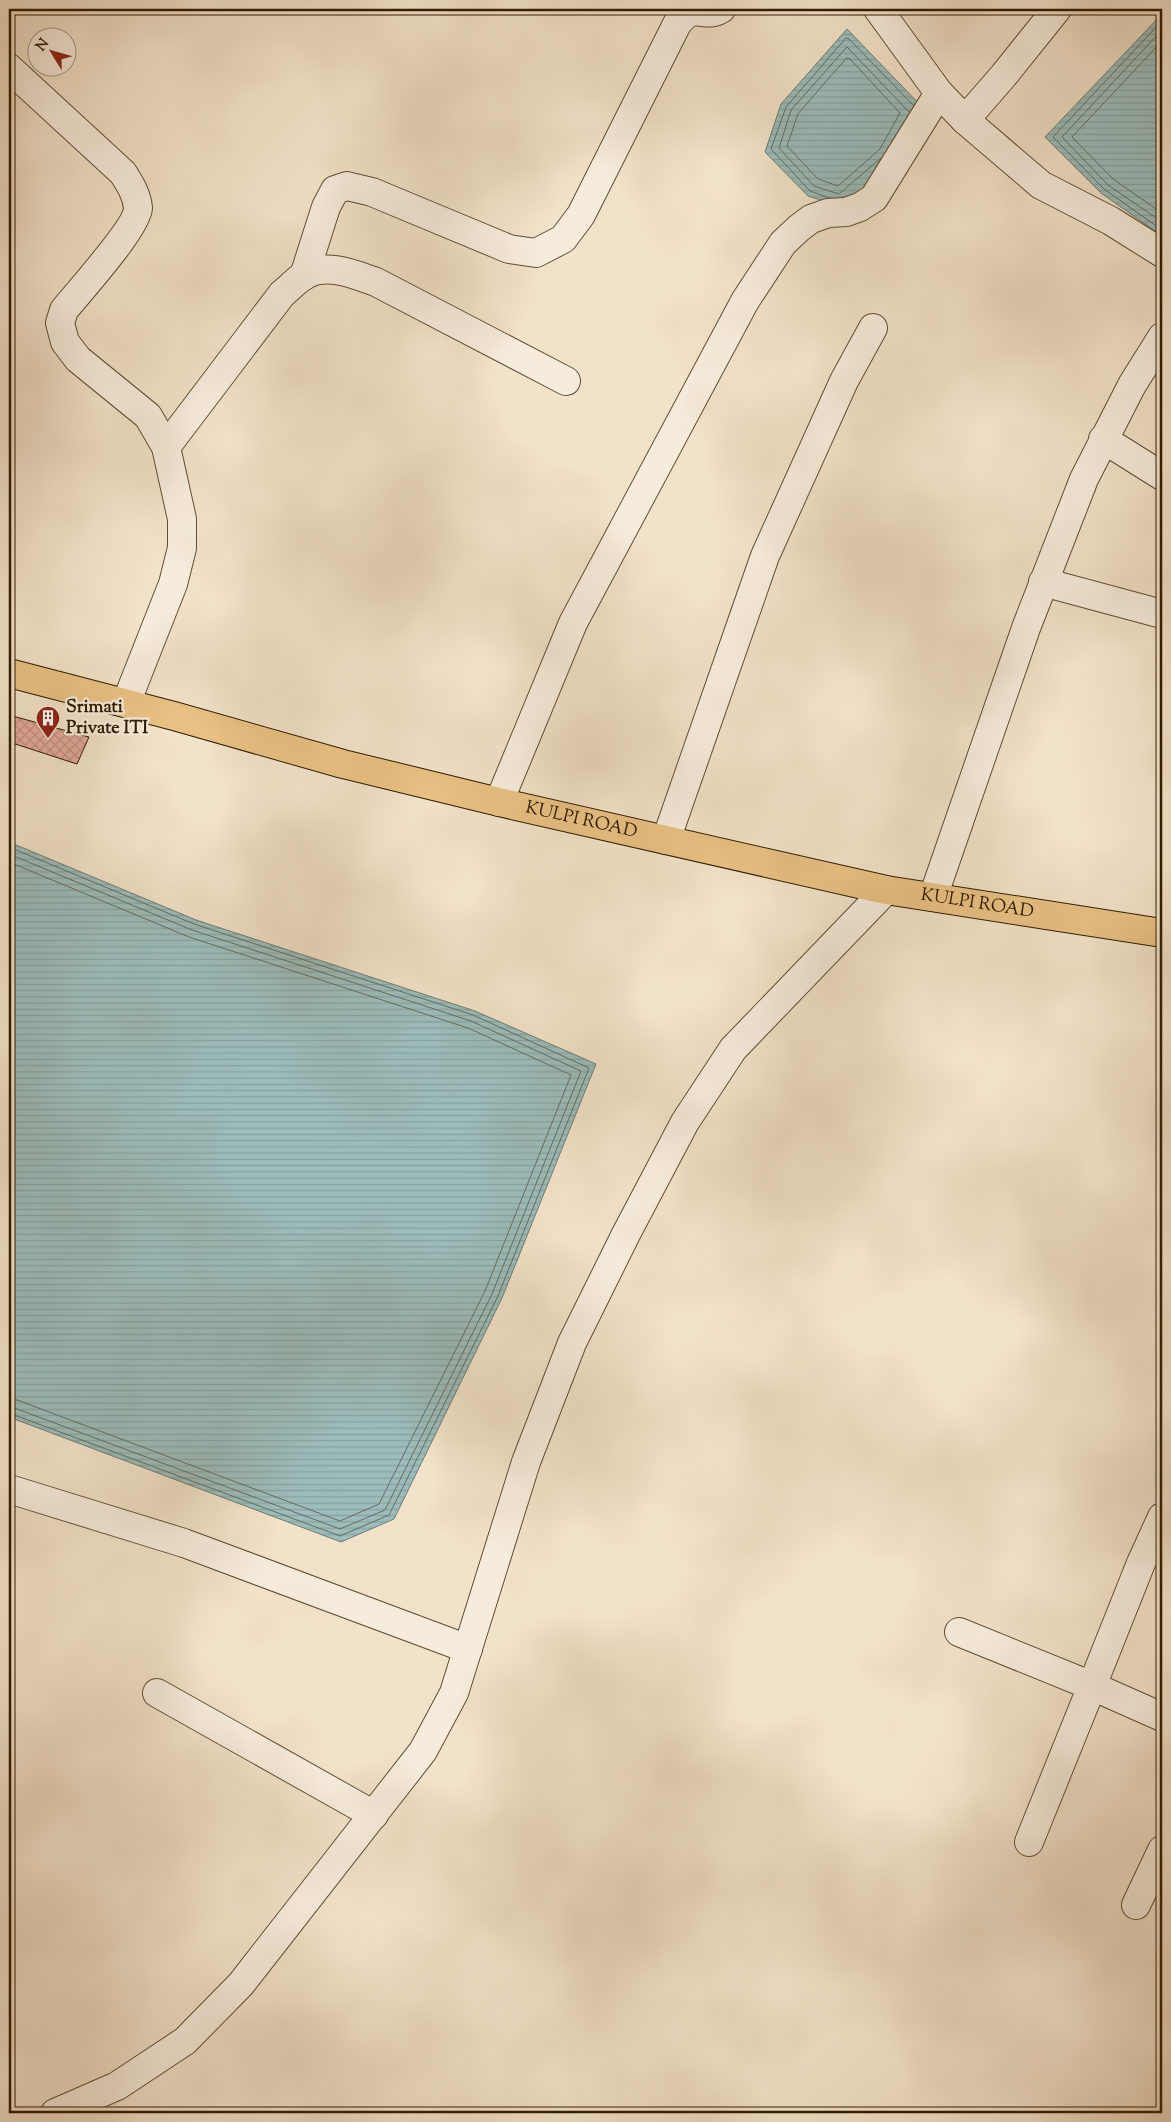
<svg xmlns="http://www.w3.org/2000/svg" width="1171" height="2122" viewBox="0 0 1171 2122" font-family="'Sorts Mill Goudy',serif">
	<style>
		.water { fill: url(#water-rules); stroke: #707d71 }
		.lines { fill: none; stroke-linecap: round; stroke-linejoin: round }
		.shore { stroke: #666c5e; stroke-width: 1 }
		.building { fill: url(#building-cross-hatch); stroke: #2f1c01 }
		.minor-casing { stroke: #604e33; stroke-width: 30 }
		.major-casing { stroke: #2f1c01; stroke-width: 30 }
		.minor { stroke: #f7ecdc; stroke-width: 28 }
		.major { stroke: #e9c184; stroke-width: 28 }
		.labels { text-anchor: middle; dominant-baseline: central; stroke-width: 4.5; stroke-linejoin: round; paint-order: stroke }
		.poi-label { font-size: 18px; font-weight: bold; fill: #2f1c01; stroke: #f7ecdc; text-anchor: start }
		.street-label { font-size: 18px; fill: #2f1c01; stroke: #f7ecdc }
	</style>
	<defs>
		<pattern id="water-rules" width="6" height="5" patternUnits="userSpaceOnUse" patternTransform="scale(1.25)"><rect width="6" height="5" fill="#9cbdbc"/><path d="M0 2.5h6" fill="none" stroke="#87a2a0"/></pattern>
		<pattern id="building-cross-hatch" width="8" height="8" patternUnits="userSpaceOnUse" patternTransform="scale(1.25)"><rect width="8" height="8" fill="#e2a999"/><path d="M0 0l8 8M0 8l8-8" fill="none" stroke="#c29182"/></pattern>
	</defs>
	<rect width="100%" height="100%" fill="#f2e2c9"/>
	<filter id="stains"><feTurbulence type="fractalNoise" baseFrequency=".004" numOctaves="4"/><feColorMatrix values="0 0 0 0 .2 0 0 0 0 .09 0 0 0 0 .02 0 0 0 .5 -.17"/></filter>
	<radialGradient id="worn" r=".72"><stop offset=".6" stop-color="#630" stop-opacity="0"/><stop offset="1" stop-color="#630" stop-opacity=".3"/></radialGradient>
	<!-- water -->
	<g class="water">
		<polygon points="1162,14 1162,236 1101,193 1045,137"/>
		<polygon points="847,29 924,109 895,161 843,207 808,196 765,152 781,104"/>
		<polygon points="9,842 196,920 475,1011 596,1064 502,1298 394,1519 341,1542 9,1417"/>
	</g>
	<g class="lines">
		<!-- shore -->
		<g class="shore">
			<polyline points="1162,21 1053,137 1104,189 1162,230"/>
			<polyline points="1162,30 1062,137 1108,185 1162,222"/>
			<polyline points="1162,41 1072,137 1113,179 1162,213"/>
			<polygon points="847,58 850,59 900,113 880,149 838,186 818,179 787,146 798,114"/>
			<polyline points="881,158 839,194 814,186 779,148 791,110 847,47 909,112"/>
			<polyline points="830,198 810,191 771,149 786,107 846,38 849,39 914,106"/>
			<polyline points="9,847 194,924 473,1015 589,1068 498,1296 389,1515 340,1536 9,1413"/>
			<polyline points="9,854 192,930 471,1021 581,1071 492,1294 385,1510 340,1529 9,1406"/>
			<polyline points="9,862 189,937 468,1028 571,1075 485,1291 379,1504 340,1521 17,1400 9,1399"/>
		</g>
	</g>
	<!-- building -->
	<polygon class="building" points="9,715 89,737 77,764 9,742"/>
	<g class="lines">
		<defs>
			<g id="minor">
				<path d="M9,68L123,173C130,184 137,195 138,208C138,226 78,293 64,310L60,323L65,342L78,359L148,416L166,447L182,519V548L173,584L126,703"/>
				<polyline points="939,93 965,120 1041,185 1111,221 1162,253"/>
				<polyline points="965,120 1004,75 1057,9"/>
				<path d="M304,276L326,207L335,190L347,186L372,192L509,249L536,253L563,239L581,215L677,24C695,0 704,20 721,9"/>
				<polyline points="1103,439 1162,476"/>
				<path d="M166,447L282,294C289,288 296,281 303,276C326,262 353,274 376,282L566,381"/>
				<polyline points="1043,582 1162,614"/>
				<polyline points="499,802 573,623 745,301 783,243 799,228 811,219 828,213 846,212 860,207 874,198 939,93 878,9"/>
				<polyline points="666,840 765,556 844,381 873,328"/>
				<polyline points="933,897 1026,628 1084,479 1132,385 1162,337"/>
				<polyline points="9,1489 184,1543 468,1649"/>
				<polyline points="1162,1517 1141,1563 1092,1686 1162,1717"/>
				<polyline points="959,1632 1092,1686 1029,1842"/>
				<polyline points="157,1693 374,1815"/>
				<polyline points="1136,1905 1162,1850"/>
				<polyline points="55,2113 117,2086 185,2041 241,1984 423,1751 454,1693 526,1462 572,1343 626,1234 685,1122 733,1049 886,890"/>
			</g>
			<g id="major">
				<path id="s1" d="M9,673L174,716L343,764L499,802L886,890L1162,933"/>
			</g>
		</defs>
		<!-- minor casing -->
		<use href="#minor" class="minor-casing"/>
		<!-- major casing -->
		<use href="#major" class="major-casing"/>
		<!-- minor -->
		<use href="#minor" class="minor"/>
		<!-- major -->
		<use href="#major" class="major"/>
	</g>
	<!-- icons -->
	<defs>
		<symbol id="building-pin" viewBox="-11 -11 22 30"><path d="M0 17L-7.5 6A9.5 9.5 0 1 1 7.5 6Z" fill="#8f2418" stroke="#f7ecdc"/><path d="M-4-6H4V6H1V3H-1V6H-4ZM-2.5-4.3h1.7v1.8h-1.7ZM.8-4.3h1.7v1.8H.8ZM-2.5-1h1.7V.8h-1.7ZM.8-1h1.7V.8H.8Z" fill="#fff"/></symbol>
	</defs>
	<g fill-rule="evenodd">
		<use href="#building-pin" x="34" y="704" width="28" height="38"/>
	</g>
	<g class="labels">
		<!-- poi labels -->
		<g class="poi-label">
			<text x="66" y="708">Srimati<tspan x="66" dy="21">Private ITI</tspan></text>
		</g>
		<!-- street labels -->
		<g class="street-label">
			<text stroke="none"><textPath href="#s1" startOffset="591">KULPI ROAD</textPath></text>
			<text stroke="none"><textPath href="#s1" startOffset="996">KULPI ROAD</textPath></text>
		</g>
	</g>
	<!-- margin -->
	<rect width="1171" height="2122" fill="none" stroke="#f2e2c9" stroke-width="30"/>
	<rect x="10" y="10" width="1151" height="2102" fill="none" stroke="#2f1c01" stroke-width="2.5"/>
	<rect x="15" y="15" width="1141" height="2092" fill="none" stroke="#2f1c01"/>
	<!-- north arrow -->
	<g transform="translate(52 52) rotate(307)"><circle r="24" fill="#f7ecdc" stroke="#a79984"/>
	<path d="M0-4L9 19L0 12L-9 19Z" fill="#8f2418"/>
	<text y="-8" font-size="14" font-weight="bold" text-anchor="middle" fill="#2f1c01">N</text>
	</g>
	<rect width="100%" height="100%" filter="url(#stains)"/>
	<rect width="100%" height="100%" fill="url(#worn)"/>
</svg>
